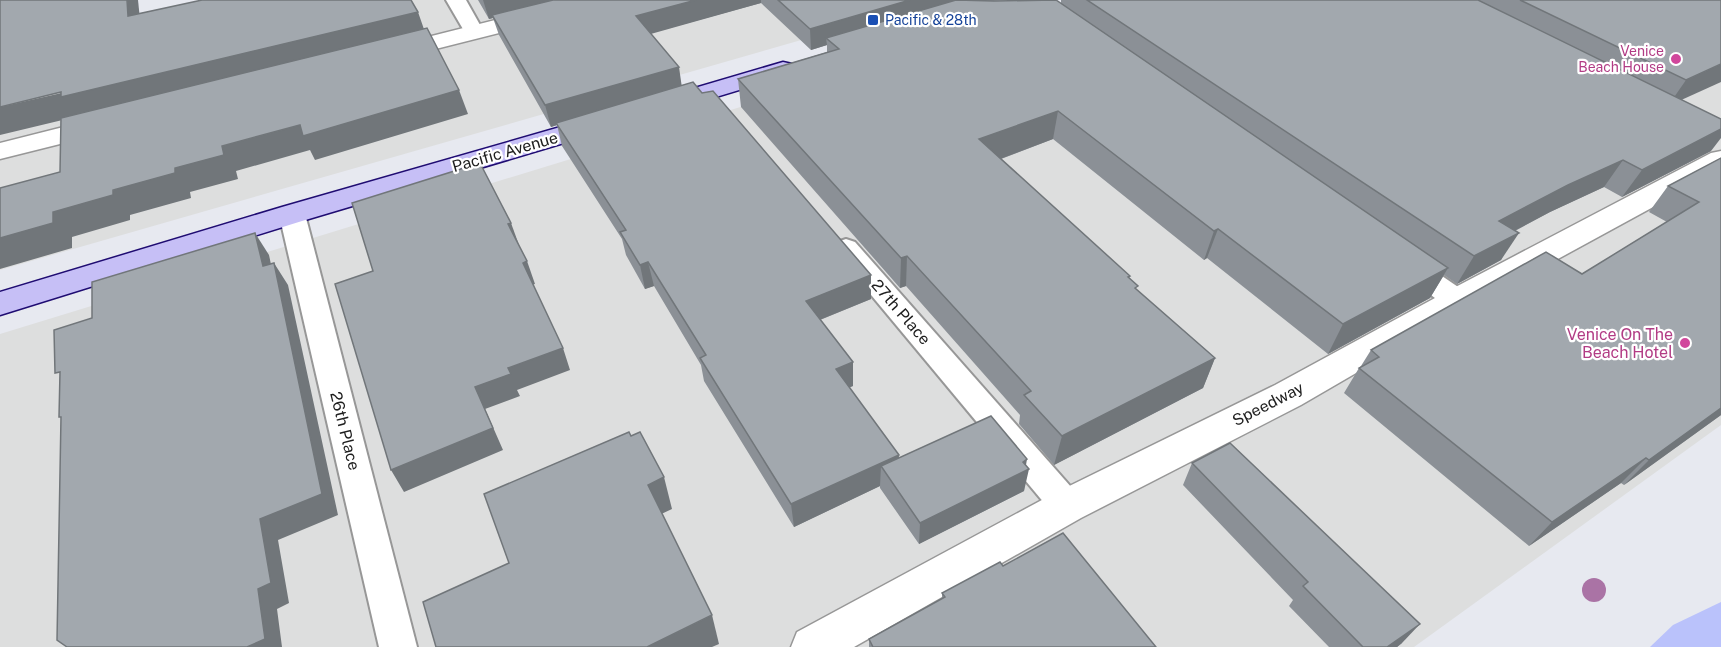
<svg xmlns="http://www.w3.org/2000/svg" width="1721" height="647" viewBox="0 0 1721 647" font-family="'Public Sans',sans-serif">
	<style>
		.residential { fill: #dddede }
		.sand { fill: #bac2fb }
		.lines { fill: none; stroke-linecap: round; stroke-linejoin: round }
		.service-casing { stroke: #979797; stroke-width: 4 }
		.minor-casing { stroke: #979797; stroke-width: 3 }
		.secondary-casing { stroke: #1f0c72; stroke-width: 3 }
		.service { fill: #fff; fill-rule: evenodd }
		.minor { fill: #fff; fill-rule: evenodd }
		.secondary { fill: #c6bff6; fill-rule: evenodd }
		.tree { fill: #aa73a5 }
		.wall { fill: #8b9096 }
		.shaded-wall { fill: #71767a }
		.building { fill: #a2a8ae; stroke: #71767a; stroke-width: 1.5 }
		.transit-dot { fill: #1a4fb4; stroke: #fff; stroke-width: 2 }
		.hotel-dot { fill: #d1479c; stroke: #fff; stroke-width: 2 }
		.labels { text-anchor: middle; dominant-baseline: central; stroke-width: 4.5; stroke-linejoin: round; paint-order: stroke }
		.far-transit-label { font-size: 14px; fill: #164399; stroke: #fff; text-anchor: start }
		.far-hotel-label { font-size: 14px; fill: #b23c85; stroke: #fff; text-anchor: end }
		.street-label { font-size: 16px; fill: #202020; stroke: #fff }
		.hotel-label { font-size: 16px; fill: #b23c85; stroke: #fff; text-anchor: end }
	</style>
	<rect width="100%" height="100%" fill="#e7e9f0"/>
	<!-- residential -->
	<g class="residential">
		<polygon points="249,0 941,0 0,270 0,55"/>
		<polygon points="1089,0 1721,0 1721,425 1414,647 0,647 0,334"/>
	</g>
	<!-- sand -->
	<polygon class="sand" points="1721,602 1721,647 1650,647 1673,625"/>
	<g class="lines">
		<defs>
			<g id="service">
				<polygon points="446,0 466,0 484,32 481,36 467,36"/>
				<polygon points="292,206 301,208 305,214 417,647 379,647 279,214 283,208"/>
				<polygon points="846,239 855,242 1079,496 1084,506 1079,516 1067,520 1055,516 837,254 833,248 837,242"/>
				<polygon points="1405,254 1414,257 1467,293 1471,300 1467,307 1457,310 1447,307 1396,269 1392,263 1396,257"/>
			</g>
			<g id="minor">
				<polygon points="575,0 613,0 610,5 392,60 384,58 380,53 384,48"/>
				<polygon points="103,117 112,119 116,125 112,131 0,159 0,143"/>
				<polygon points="1721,151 1721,170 1468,308 1301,405 1081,518 854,647 791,647 797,632 1053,494 1275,385 1446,292 1711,153"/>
			</g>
			<g id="secondary">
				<polygon points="783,62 792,64 795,69 792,74 663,113 654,110 650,105 654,100"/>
				<polygon points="602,115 611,117 615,123 611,129 302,221 0,315 0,292 282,207"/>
			</g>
		</defs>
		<!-- service casing -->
		<use href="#service" class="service-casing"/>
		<!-- minor casing -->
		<use href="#minor" class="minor-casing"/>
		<!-- secondary casing -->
		<use href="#secondary" class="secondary-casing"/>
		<!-- service -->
		<use href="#service" class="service"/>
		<!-- minor -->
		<use href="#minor" class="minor"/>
		<!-- secondary -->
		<use href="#secondary" class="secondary"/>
	</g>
	<!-- trees -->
	<circle class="tree" cx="1594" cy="590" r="12"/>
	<!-- wall -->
	<g class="wall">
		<polygon points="478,0 993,0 1061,4 1061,0 1721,0 1682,99 1711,151 1622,197 1604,187 1550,212 1515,231 1501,260 1457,284 1444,275 1430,298 1328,354 1207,258 1204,260 1053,139 1001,159 1130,278 1137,290 1215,358 1203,388 1054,465 1019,424 1020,415 906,286 900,288 741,107 738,79 827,52 827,45 811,50 761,3 651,33 682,86 702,93 871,275 871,299 820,320 853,362 853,386 849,387 899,458 1026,466 1024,491 919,544 880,488 880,486 794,527 704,381 701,365 654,286 645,289 626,255 622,239 562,146 557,125 551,127 499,35 493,18 489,19"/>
		<polygon points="1721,158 1721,415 1624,485 1621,483 1529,546 1344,393 1359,368 1361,366 1371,350 1582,274 1667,222 1649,212 1668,186"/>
		<polygon points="1192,463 1402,643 1397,647 1329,647 1289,606 1293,600 1183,485"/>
		<polygon points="1003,566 1156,647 869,647 869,639 942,599 942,593"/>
	</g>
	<!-- shaded-wall -->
	<g class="shaded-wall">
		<polygon points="127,0 138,0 142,39 128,16"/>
		<polygon points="483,0 566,0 492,15 493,18 489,19"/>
		<polygon points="696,0 761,0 761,3 640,37 636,16"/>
		<polygon points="910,0 961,0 826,38 827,45 811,50 810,29"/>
		<polygon points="418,12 426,35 75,117 0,135 0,107"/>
		<polygon points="1721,64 1721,82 1668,106 1686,80"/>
		<polygon points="679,67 682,88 556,123 557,125 551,127 545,105"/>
		<polygon points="459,90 468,114 315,160 310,150 236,171 238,179 190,192 191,198 130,215 130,220 72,237 72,248 0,269 0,238 53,212 175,168 222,146 300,125"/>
		<polygon points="1058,111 1053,139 976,168 979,139"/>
		<polygon points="1721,129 1721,138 1711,151 1622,197 1642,170"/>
		<polygon points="1623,160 1604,187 1550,212 1482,248 1499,221 1568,185"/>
		<polygon points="511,223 519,245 508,224"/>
		<polygon points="1218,229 1207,258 1204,260 1214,231"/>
		<polygon points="255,233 269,255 276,288 263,266"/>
		<polygon points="1519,233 1501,260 1457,284 1474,256"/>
		<polygon points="907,256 906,286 900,288 901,258"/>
		<polygon points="527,261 535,284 531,285 523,263"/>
		<polygon points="648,262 654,286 645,289 640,265"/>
		<polygon points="274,263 288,285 338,515 278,540 289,603 277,609 282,647 247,647 258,589 260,519"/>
		<polygon points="1448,268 1430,298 1328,354 1343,324"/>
		<polygon points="871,275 871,299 807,325 806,301"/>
		<polygon points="563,348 570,370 517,390 520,396 485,409 503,450 404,492 391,470 475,387 508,368"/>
		<polygon points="1215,358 1203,388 1054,465 1062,436"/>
		<polygon points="853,362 853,386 836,393 836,369"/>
		<polygon points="1721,408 1721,415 1624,485 1649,460"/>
		<polygon points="899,455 898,478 881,466 880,486 794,527 791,504"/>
		<polygon points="1646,458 1621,483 1529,546 1552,522"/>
		<polygon points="1027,459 1025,471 1029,469 1024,491 919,544 920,523"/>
		<polygon points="664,477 672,509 657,516 648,485"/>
		<polygon points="712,615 719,644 712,647 647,647"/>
		<polygon points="1420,624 1402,643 1397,647 1387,647"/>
	</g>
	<!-- building -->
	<g class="building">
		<polygon points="0,0 127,0 128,16 202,0 411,0 418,12 61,97 61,92 0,107"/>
		<polygon points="553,0 696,0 636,16 679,67 545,105 492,15"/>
		<polygon points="778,0 910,0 810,29"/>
		<polygon points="956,0 994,1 1056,0 1448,268 1343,324 1218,229 1214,231 1058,111 979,139 1130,276 1128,277 1138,286 1135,288 1215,358 1062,436 1024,395 1031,391 907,256 901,258 738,79 839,49 826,38"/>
		<polygon points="1087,0 1478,0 1721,119 1721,129 1642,170 1623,160 1568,185 1499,221 1519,233 1474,256"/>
		<polygon points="1520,0 1721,0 1721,64 1686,80"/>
		<polygon points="427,28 459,90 303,136 300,125 222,146 224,155 175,168 175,173 113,190 113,195 53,212 53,223 0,238 0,188 60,172 61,118"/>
		<polygon points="693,82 702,93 713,91 871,275 806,301 853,362 836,369 899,455 791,504 700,358 706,355 648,262 640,265 620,232 626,230 556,123"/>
		<polygon points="1721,158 1721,408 1649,460 1646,458 1552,522 1359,368 1379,357 1371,350 1546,252 1582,274 1699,202 1668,186"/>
		<polygon points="480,163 511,223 508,224 527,261 523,263 563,348 508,368 511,374 475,387 493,428 391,470 335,284 373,271 352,203"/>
		<polygon points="255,233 263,266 274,263 322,494 260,519 271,583 258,589 265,639 247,647 67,647 57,640 61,417 59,417 60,372 55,373 54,330 92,318 92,282"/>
		<polygon points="991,416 1027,459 1023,462 1029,469 920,523 881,466"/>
		<polygon points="629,432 631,436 640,432 664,477 648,485 712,615 647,647 436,647 423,602 509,563 484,494"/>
		<polygon points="1230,443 1420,624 1387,647 1363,647 1303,586 1308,582 1192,463"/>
		<polygon points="1063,533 1156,647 873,647 869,639 945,597 942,593 1000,562 1003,566"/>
	</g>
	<!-- markers -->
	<rect class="transit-dot" x="867" y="14" width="12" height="12" rx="3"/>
	<g class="hotel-dot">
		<circle cx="1676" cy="59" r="6"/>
		<circle cx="1685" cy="343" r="6"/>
	</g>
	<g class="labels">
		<!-- far-transit labels -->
		<g class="far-transit-label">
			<text x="885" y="20">Pacific &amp; 28th</text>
		</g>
		<!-- far-hotel labels -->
		<g class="far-hotel-label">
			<text x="1664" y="51">Venice<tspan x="1664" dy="16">Beach House</tspan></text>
		</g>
		<!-- street labels -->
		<g class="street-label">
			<text transform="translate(505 152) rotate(-16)">Pacific Avenue</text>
			<text transform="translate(901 312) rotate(49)">27th Place</text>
			<text transform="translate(1268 404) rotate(-27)">Speedway</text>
			<text transform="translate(345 431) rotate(76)">26th Place</text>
		</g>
		<!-- hotel labels -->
		<g class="hotel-label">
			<text x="1673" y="334">Venice On The<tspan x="1673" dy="18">Beach Hotel</tspan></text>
		</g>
	</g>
</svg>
